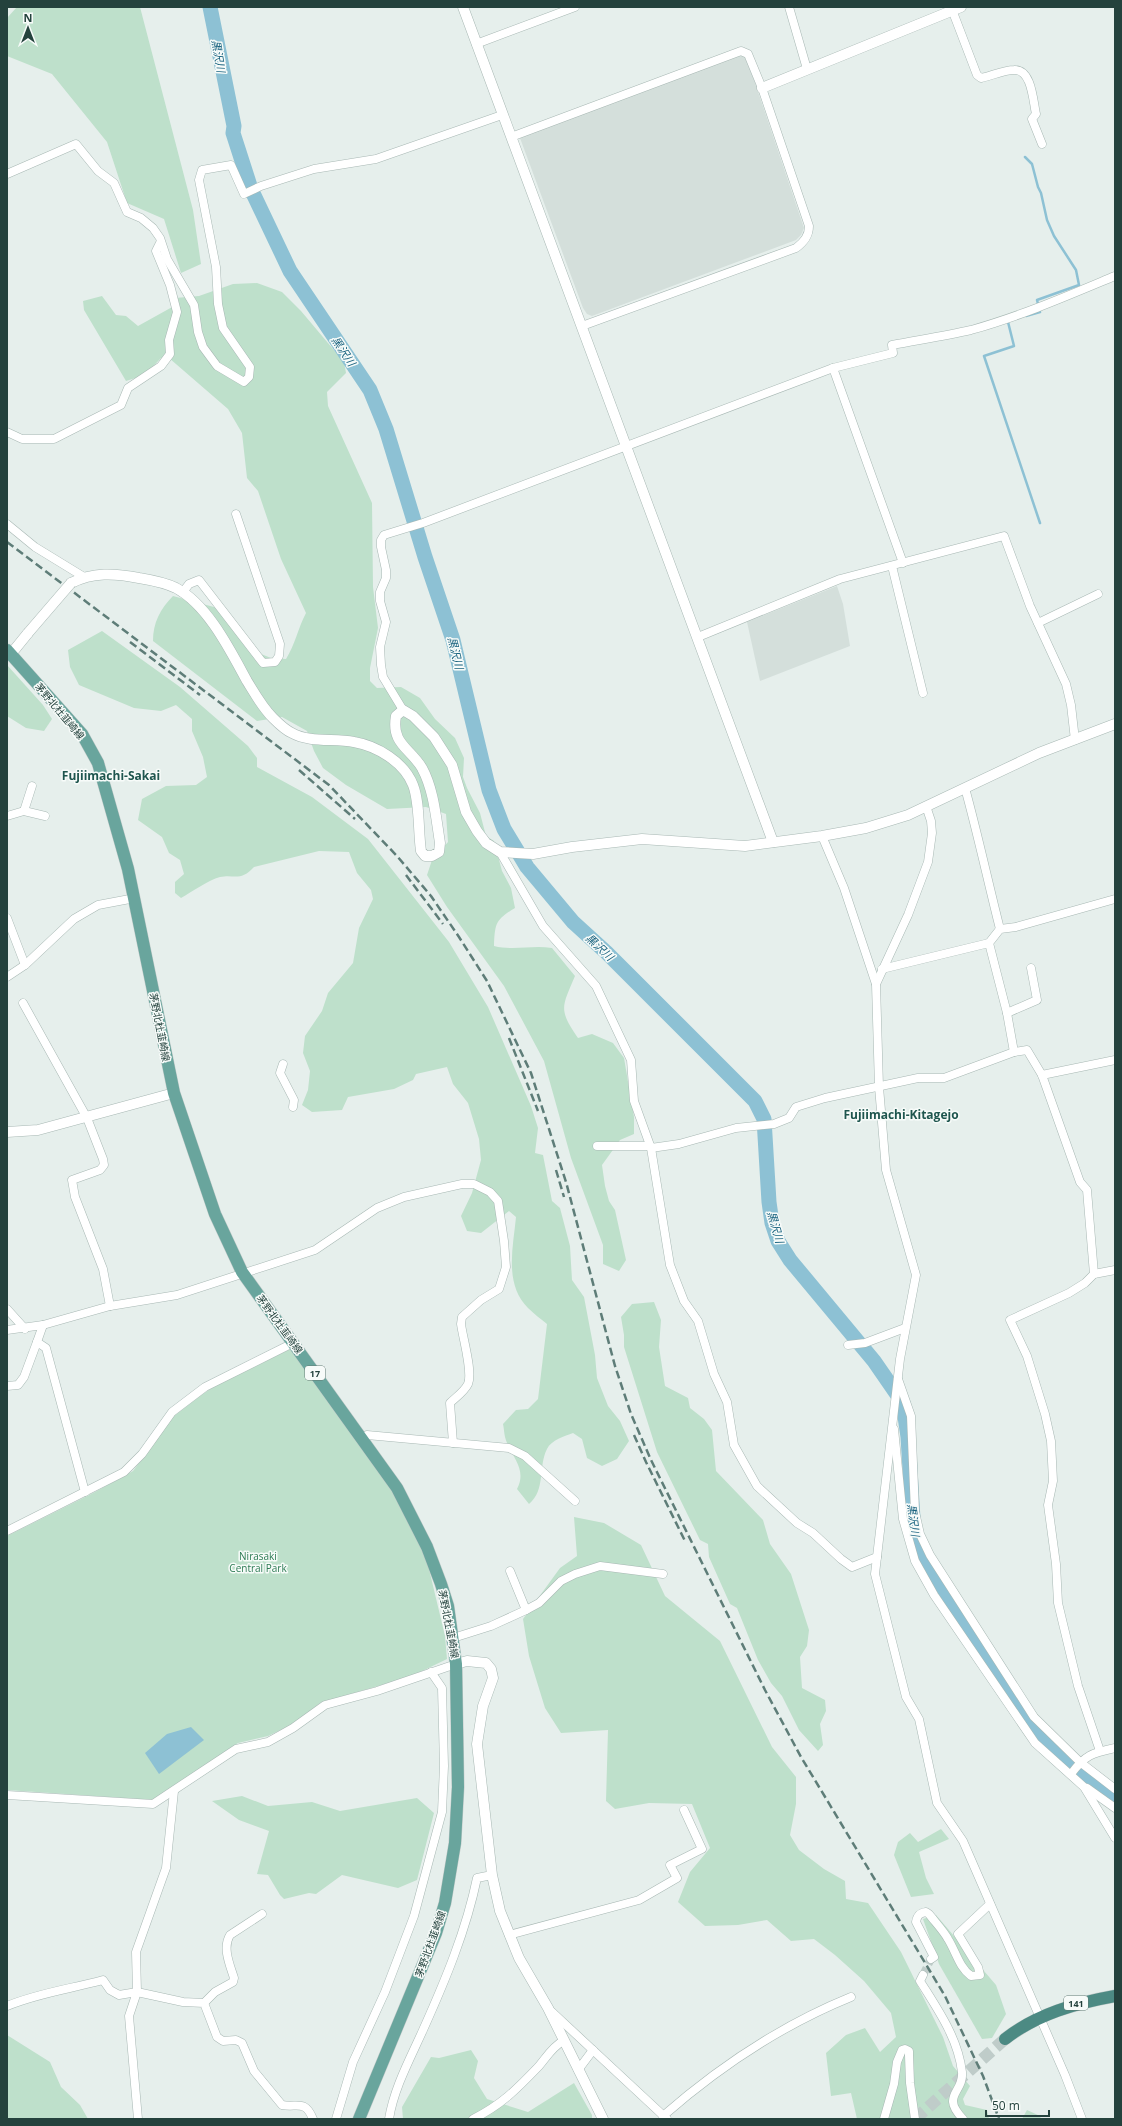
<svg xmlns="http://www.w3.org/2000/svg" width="1122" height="2126" viewBox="0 0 1122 2126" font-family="'Open Sans','Noto Sans JP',sans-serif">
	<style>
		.built { fill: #d4dfdb }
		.green { fill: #bee0cb }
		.water { fill: #8dc1d4 }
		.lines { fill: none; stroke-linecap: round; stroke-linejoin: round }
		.stream { stroke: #8dc1d4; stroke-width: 2.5 }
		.river { stroke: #8dc1d4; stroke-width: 15 }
		.minor-tunnel { stroke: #bfccc9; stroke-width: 8; stroke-dasharray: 8 4; stroke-linecap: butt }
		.trunk-tunnel { stroke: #bfccc9; stroke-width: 12; stroke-dasharray: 12 6; stroke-linecap: butt }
		.minor-casing { stroke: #a8b8b4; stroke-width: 9 }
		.tertiary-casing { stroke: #a8b8b4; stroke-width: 11 }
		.primary-casing { stroke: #c2cac9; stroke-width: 13 }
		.trunk-casing { stroke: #c2cac9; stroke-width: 13 }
		.minor { stroke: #fff; stroke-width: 8 }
		.tertiary { stroke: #fff; stroke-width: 10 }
		.primary { stroke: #69a59d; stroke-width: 12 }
		.trunk { stroke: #4c8a83; stroke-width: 12 }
		.rail { stroke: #5e7d78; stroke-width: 2.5; stroke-dasharray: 8 4; stroke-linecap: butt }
		.tertiary-bridge-casing { stroke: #a8b8b4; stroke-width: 11; stroke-linecap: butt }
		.tertiary-bridge { stroke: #fff; stroke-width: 10 }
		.labels { text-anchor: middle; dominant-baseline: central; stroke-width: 3; stroke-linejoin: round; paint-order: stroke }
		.shield { fill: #f7fbf9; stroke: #637a75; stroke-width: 1 }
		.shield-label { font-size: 9px; font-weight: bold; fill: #24423d }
		.street-label { font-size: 10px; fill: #24423d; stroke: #f7fbf9 }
		.park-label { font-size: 10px; fill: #2c7a53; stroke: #f7fbf9 }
		.water-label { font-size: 11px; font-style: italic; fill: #1b6480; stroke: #f7fbf9 }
		.quarter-label { font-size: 12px; font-weight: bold; fill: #1e554e; stroke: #f7fbf9 }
	</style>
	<rect width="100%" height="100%" fill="#e6efec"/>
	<!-- built -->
	<g class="built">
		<polygon points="741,54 745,55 749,65 804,228 801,235 796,240 592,316 587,314 583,308 520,138"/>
		<polygon points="837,586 843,604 850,646 760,681 747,622"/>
	</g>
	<!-- green -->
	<g class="green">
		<polygon points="17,7 140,7 193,210 201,264 181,273 164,219 127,203 107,142 52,74 7,56 7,18"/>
		<path d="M257,283L282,292L301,311L344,362L346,373L327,392L328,406L372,503L373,587L378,628L370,668V681L377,688L401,687L420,698L435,719L455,738L464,758L463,777L467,788L480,813L486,836L494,841L502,871L511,888L515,908C495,920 495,924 494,946C514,951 531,945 552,948L575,976C562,1007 558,1009 578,1038L592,1034L613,1043L624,1058L634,1117V1134L620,1140L602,1165L605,1186L609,1201L615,1210L626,1260L619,1271L603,1264V1245L571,1158L544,1061L504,986L447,907L427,875L432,860L448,842L446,814L426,807L387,809L346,785L323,768L314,751L307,731L282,717L257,721L153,641C153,623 160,609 173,596L225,610L261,654L271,658L286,659C295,645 298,628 306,613L281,559L258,491L247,478L242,433L228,409L169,358H161L145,375L126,381L84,310L83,301L102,296L116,315L126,316L138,326L174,306L175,298L199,296L233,284Z"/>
		<path d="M102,631L180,687L248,746L257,758V767L312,797L368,839L449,942L488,1007L531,1106L538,1128L535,1153L543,1155L552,1201L560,1208L570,1246L572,1280L584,1297L595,1355L597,1378L608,1406L620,1421L629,1441L617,1459L602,1466L587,1458L582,1439L573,1433C565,1436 551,1440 547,1449C538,1466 546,1490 529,1504L517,1489C528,1468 510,1456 505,1437C504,1433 504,1428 503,1424L516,1410L528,1409L538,1399L547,1324C541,1319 534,1314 528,1308C504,1284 513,1248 516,1217L509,1211L481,1233L467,1231L461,1216L472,1193L481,1160L479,1139L468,1103L453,1084L447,1067L416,1074L413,1080L394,1089L348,1097L342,1110L312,1112L302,1105L308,1090L310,1071L303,1053L305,1036L322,1011L328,993L353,963L359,928L373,899L371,890L357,873L349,852L319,851L254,867C240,882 235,874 220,877C208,880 192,892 181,898L175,893V882L184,874L180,860L169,853L162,837L138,820L142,799L166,786L196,785L207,777L203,757L192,731V719L176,705L161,711L134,708L79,685L70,667L68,650Z"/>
		<polygon points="7,665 43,705 52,719 44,731 26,728 7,716"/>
		<polygon points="654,1302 661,1320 659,1347 665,1386 688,1398 690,1408 704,1419 712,1430 716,1471 763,1520 770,1544 791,1574 809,1630 807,1646 800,1657 802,1688 825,1700 826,1711 820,1724 823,1745 818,1751 799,1730 782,1696 771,1683 758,1660 737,1608 730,1604 709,1557 708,1544 700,1540 657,1452 624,1347 624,1335 621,1317 632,1304"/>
		<polygon points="292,1348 392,1485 424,1548 445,1636 447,1659 412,1676 320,1703 295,1723 268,1736 238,1743 153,1800 7,1790 7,1536 95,1492 133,1471 174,1416 200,1396 213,1387"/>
		<polygon points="574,1517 604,1523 641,1545 665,1596 720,1641 772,1747 796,1777 796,1804 790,1835 799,1850 824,1869 845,1881 846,1899 868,1903 901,1952 943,2037 953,2066 970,2086 963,2099 965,2105 987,2110 989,2119 857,2119 851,2093 831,2096 826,2053 846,2035 865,2028 880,2052 896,2037 891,2013 864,1981 835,1955 814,1939 791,1941 767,1920 738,1925 705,1926 678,1902 690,1872 710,1848 692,1804 649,1803 615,1809 606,1801 608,1730 561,1733 545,1708 529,1656 523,1619 560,1568 577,1556"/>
		<polygon points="242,1796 268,1806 312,1802 340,1811 417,1798 434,1813 417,1880 398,1888 342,1875 316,1894 309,1893 284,1899 280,1895 268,1875 257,1874 269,1831 239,1820 212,1801"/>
		<polygon points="941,1829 949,1839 919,1852 926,1878 934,1894 911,1897 894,1855 898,1842 910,1833 918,1842"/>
		<polygon points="936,1915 996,1985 1006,2014 992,2038 982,2039 939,1964 923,1919"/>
		<polygon points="7,2035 50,2062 61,2087 80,2105 88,2119 7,2119"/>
		<polygon points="471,2050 478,2061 474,2078 487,2099 528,2112 574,2083 592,2115 592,2119 403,2119 402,2107 431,2057 439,2058"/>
		<polygon points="1027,2110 1040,2116 1041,2119 1022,2119"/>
	</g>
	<!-- water -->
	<polygon class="water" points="191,1727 204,1740 159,1774 145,1753 167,1734"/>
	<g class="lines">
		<!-- stream -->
		<g class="stream">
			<polyline points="1025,157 1032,164 1038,187 1041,193 1047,220 1054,236 1076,270 1079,285 1037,300 1040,312 1026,316"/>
			<polyline points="1008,322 1014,346 984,356 1040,523"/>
		</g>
		<!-- river -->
		<polyline class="river" points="210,7 234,126 233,133 251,189 290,271 370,390 386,429 425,557 453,640 489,790 504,829 527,867 573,922 607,953 755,1101 764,1119 769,1202 772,1223 778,1241 790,1260 874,1361 903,1403 908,1437 914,1535 923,1557 1042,1739 1068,1762 1115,1797"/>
		<!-- minor-tunnel -->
		<polyline class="minor-tunnel" points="923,1975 931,1959"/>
		<!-- trunk-tunnel -->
		<polyline class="trunk-tunnel" points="915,2119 1005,2039"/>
		<defs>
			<g id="minor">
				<polyline points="789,7 807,69"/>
				<path d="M951,7L977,75L981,78C991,76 1004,70 1014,70C1032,69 1033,101 1036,114L1032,119L1042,144"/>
				<polyline points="476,44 575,7"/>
				<path d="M511,137L741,51L748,54L762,88L809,226C809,236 804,242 796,248L582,326"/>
				<polyline points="7,174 76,144 98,171 114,183 127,212 141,218 153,228 160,238 167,259 194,305 198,332 203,347 217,366 244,382 249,377 250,367 223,328 218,304 216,267 199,180 202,170 231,165 244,194 261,186 314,169 376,159 502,115"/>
				<path d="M833,368L893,353L892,345C918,340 945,336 971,330C1021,316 1067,296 1115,276"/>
				<polyline points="7,432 22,439 54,439 121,405 128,388 161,366 170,354 169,340 177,312 170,285 156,251 160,243"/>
				<polyline points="7,524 35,547 84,577"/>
				<polyline points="892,566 923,693"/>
				<polyline points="183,592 189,584 199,580 263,663 275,662 279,656 280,644 236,514"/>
				<polyline points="1038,623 1098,594"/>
				<polyline points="698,637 840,579 1004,536 1030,606 1066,684 1071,705 1075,740"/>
				<polyline points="403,710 383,677 381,665 380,647 386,622 380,601 380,592 386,578 386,570 381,547 381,540 384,535 423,523 833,368 903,563"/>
				<path d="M965,788C978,835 988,882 1000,929"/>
				<polyline points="926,806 931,821 932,833 928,862 908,915 876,984 879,1087 886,1170 916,1275 900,1359 875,1574 906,1697 919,1719 937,1803 963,1841 1065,2075 1082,2119"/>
				<polyline points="24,811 32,786"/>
				<polyline points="7,816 24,811 45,816"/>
				<polyline points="822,836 844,888 876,984"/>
				<polyline points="500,852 543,926 596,986 631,1060 634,1101 651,1148 670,1265 684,1301 698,1321 714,1374 727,1402 734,1445 757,1486 797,1523 813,1533 841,1559 852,1567 877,1557"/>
				<polyline points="7,918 25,965"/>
				<polyline points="882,969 989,943"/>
				<polyline points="7,977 25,965 74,919 98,905 135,898"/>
				<polyline points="23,1003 87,1118 103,1159 104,1165 100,1170 72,1180 75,1197 103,1269 110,1306"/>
				<polyline points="1007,1013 1037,1000 1031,968"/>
				<polyline points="1014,1052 1007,1013 989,943 1000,929 1016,927 1115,899"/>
				<polyline points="283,1064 280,1073 294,1100 293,1107"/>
				<polyline points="1042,1075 1115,1060"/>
				<polyline points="597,1146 650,1146"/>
				<polyline points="651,1148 679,1144 736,1128 774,1124 789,1118 796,1107 825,1098 918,1078 944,1078 1014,1052 1027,1050 1042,1075 1080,1182 1087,1190 1094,1274"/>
				<polyline points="7,1309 25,1329"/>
				<polyline points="43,1325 37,1342 46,1348 85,1492"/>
				<path d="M7,1330L43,1325L110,1306L177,1295L315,1250L377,1208L404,1197L462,1184H474L490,1192L498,1201L504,1241L506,1267L499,1289L481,1300L462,1317L461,1324C463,1339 473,1372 468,1384C464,1392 456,1397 450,1403L453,1443"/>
				<polyline points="848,1345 865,1343 905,1328"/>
				<polyline points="898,1379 911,1416 915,1512 920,1534 930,1555 1034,1717 1080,1762 1115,1789"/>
				<polyline points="7,1386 18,1385 24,1377 37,1342"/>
				<polyline points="894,1429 903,1519 915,1561 934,1595 1035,1743 1084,1787 1115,1838"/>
				<polyline points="363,1439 367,1435 509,1448 525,1456 575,1501"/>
				<polyline points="7,1531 124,1472 142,1454 172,1412 205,1387 293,1343"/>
				<polyline points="510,1571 526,1610"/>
				<polyline points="453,1638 491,1626 526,1610 539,1603 561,1581 575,1574 600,1566 663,1574"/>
				<polyline points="1100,1751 1078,1686 1058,1603 1056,1564 1048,1505 1053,1481 1051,1441 1045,1414 1027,1356 1010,1320 1069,1293 1085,1283 1094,1274 1115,1270"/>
				<path d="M1071,1774C1085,1755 1092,1753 1115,1748"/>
				<polyline points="1087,1788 1115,1808"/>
				<polyline points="7,1795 153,1804 236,1749 268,1742 293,1728 325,1705 377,1691 456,1664"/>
				<polyline points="509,1935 639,1900 677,1878 670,1865 702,1849 684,1810"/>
				<path d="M931,1959L934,1957L916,1922C917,1916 919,1913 926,1912L929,1914C935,1922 943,1930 948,1939C956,1952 959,1967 971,1976L980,1975L978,1967L958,1934L990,1904"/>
				<path d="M923,1975L920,1981C938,2010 958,2038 962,2072C964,2093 940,2095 963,2119"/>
				<path d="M204,2003L215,1992L233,1982L234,1978C230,1965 222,1948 230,1935L262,1914"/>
				<path d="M7,2006C38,1993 70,1989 103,1980L110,1990L119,1995L137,1992L183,2002L204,2003L217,2037L223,2041L236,2040L242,2043L254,2071L282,2105C297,2108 305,2099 313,2119"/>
				<polyline points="552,2012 667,2119"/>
				<polyline points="578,2070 593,2050"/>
				<path d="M663,2116C719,2067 782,2025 851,1997"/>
				<polyline points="138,2119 129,2016 137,1992 136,1952 166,1868 174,1791"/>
				<polyline points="336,2119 353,2062 385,1992 414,1916 442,1812 444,1766 442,1688 431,1672"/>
				<path d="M389,2119C394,2088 410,2059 423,2030C445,1981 466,1931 477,1878L492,1875"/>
				<path d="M473,2119C501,2105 516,2090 538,2067C546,2058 552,2047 563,2041"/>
				<polyline points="884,2119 894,2084 897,2062 902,2050 905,2049 909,2051 909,2055 910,2083 915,2119"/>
			</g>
			<g id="tertiary">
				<polyline points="463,7 773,842"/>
				<polyline points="762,88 961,7"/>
				<path d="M71,583C93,572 114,573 139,578C151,580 164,582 176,588C208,605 230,650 247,681C255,694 262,707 273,718C278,723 285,730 292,733C310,743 334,738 354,742C377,746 404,762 413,785C420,803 418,831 421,851L425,856H432L439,852L440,843C436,818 434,790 422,768C410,748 391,744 396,716L403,710L413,716L434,737L452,765L466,812L477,831L486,843L500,852L533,854L572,847L642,839L745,846L822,836L866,828L908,815L1039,753L1115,724"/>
				<polyline points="11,654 28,633"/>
				<polyline points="7,1132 38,1130 174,1093"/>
				<polyline points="456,1664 467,1661 486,1663 491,1669 493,1678 483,1706 477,1744 492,1875 500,1911 519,1958 548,2008 603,2119"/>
			</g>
			<polyline id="primary" points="7,650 82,734 98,763 128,869 174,1093 215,1214 242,1272 397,1488 427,1547 441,1584 448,1606 456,1664 458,1787 455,1843 445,1903 436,1933 359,2119"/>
			<path id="trunk" d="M1005,2039C1037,2014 1076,2003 1115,1996"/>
		</defs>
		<!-- minor casing -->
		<use href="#minor" class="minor-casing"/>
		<!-- tertiary casing -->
		<use href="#tertiary" class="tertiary-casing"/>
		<!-- primary casing -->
		<use href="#primary" class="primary-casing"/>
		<!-- trunk casing -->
		<use href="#trunk" class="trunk-casing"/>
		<!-- minor -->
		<use href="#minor" class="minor"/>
		<!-- tertiary -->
		<use href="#tertiary" class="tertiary"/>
		<!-- primary -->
		<use href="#primary" class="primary"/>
		<!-- trunk -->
		<use href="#trunk" class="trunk"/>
		<!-- rail -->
		<g class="rail">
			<polyline points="7,542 329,785 397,856 431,896 459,937 487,981 531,1073 566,1182 615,1366 631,1414 651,1460 765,1690 801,1757 945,1996 983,2076 999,2119"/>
			<polyline points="130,642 200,695"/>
			<polyline points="299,770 355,819"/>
			<polyline points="406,875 443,924"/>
			<polyline points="509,1038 538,1111"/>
			<polyline points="556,1170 564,1197"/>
			<polyline points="634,1435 646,1462 686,1543"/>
		</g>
		<defs>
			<polyline id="tertiary-bridge" points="28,633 71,583"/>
		</defs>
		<!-- tertiary-bridge casing -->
		<use href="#tertiary-bridge" class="tertiary-bridge-casing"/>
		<!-- tertiary-bridge -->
		<use href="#tertiary-bridge" class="tertiary-bridge"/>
	</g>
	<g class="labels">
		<!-- shield labels -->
		<g class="shield">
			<rect x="305" y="1366" width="20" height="14" rx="3"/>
			<rect x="1064" y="1996" width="24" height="14" rx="3"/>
		</g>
		<g class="shield-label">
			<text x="315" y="1373">17</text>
			<text x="1076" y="2003">141</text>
		</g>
		<!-- street labels -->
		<g class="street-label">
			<text transform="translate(60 711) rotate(50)">茅野北杜韮崎線</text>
			<text transform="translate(160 1027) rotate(79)">茅野北杜韮崎線</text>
			<text transform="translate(280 1324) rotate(54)">茅野北杜韮崎線</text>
			<text transform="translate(449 1624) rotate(79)">茅野北杜韮崎線</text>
			<text transform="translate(430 1944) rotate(-70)">茅野北杜韮崎線</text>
		</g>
		<!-- park labels -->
		<g class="park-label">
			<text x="258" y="1556">Nirasaki<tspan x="258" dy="12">Central Park</tspan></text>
		</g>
		<!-- water labels -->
		<g class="water-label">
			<text transform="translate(219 56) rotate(80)">黒沢川</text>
			<text transform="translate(344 351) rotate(56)">黒沢川</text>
			<text transform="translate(456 653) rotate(76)">黒沢川</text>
			<text transform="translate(600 947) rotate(43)">黒沢川</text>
			<text transform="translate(776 1227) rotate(74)">黒沢川</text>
			<text transform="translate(914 1520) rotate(83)">黒沢川</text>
		</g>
		<!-- quarter labels -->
		<g class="quarter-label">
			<text x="111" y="775">Fujiimachi-Sakai</text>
			<text x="901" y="1114">Fujiimachi-Kitagejo</text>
		</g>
	</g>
	<!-- border -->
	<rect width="1122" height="2126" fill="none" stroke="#24423d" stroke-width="16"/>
	<!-- north arrow -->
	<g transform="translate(28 28)" stroke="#f7fbf9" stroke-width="3" paint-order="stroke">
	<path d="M0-3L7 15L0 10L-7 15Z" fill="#24423d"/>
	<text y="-6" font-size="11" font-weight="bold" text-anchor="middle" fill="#24423d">N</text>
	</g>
	<!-- scale -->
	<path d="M986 2110v6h63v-6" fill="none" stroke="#24423d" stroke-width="2"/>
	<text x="992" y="2110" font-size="12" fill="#24423d" stroke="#f7fbf9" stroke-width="3" paint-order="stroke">50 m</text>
</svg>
